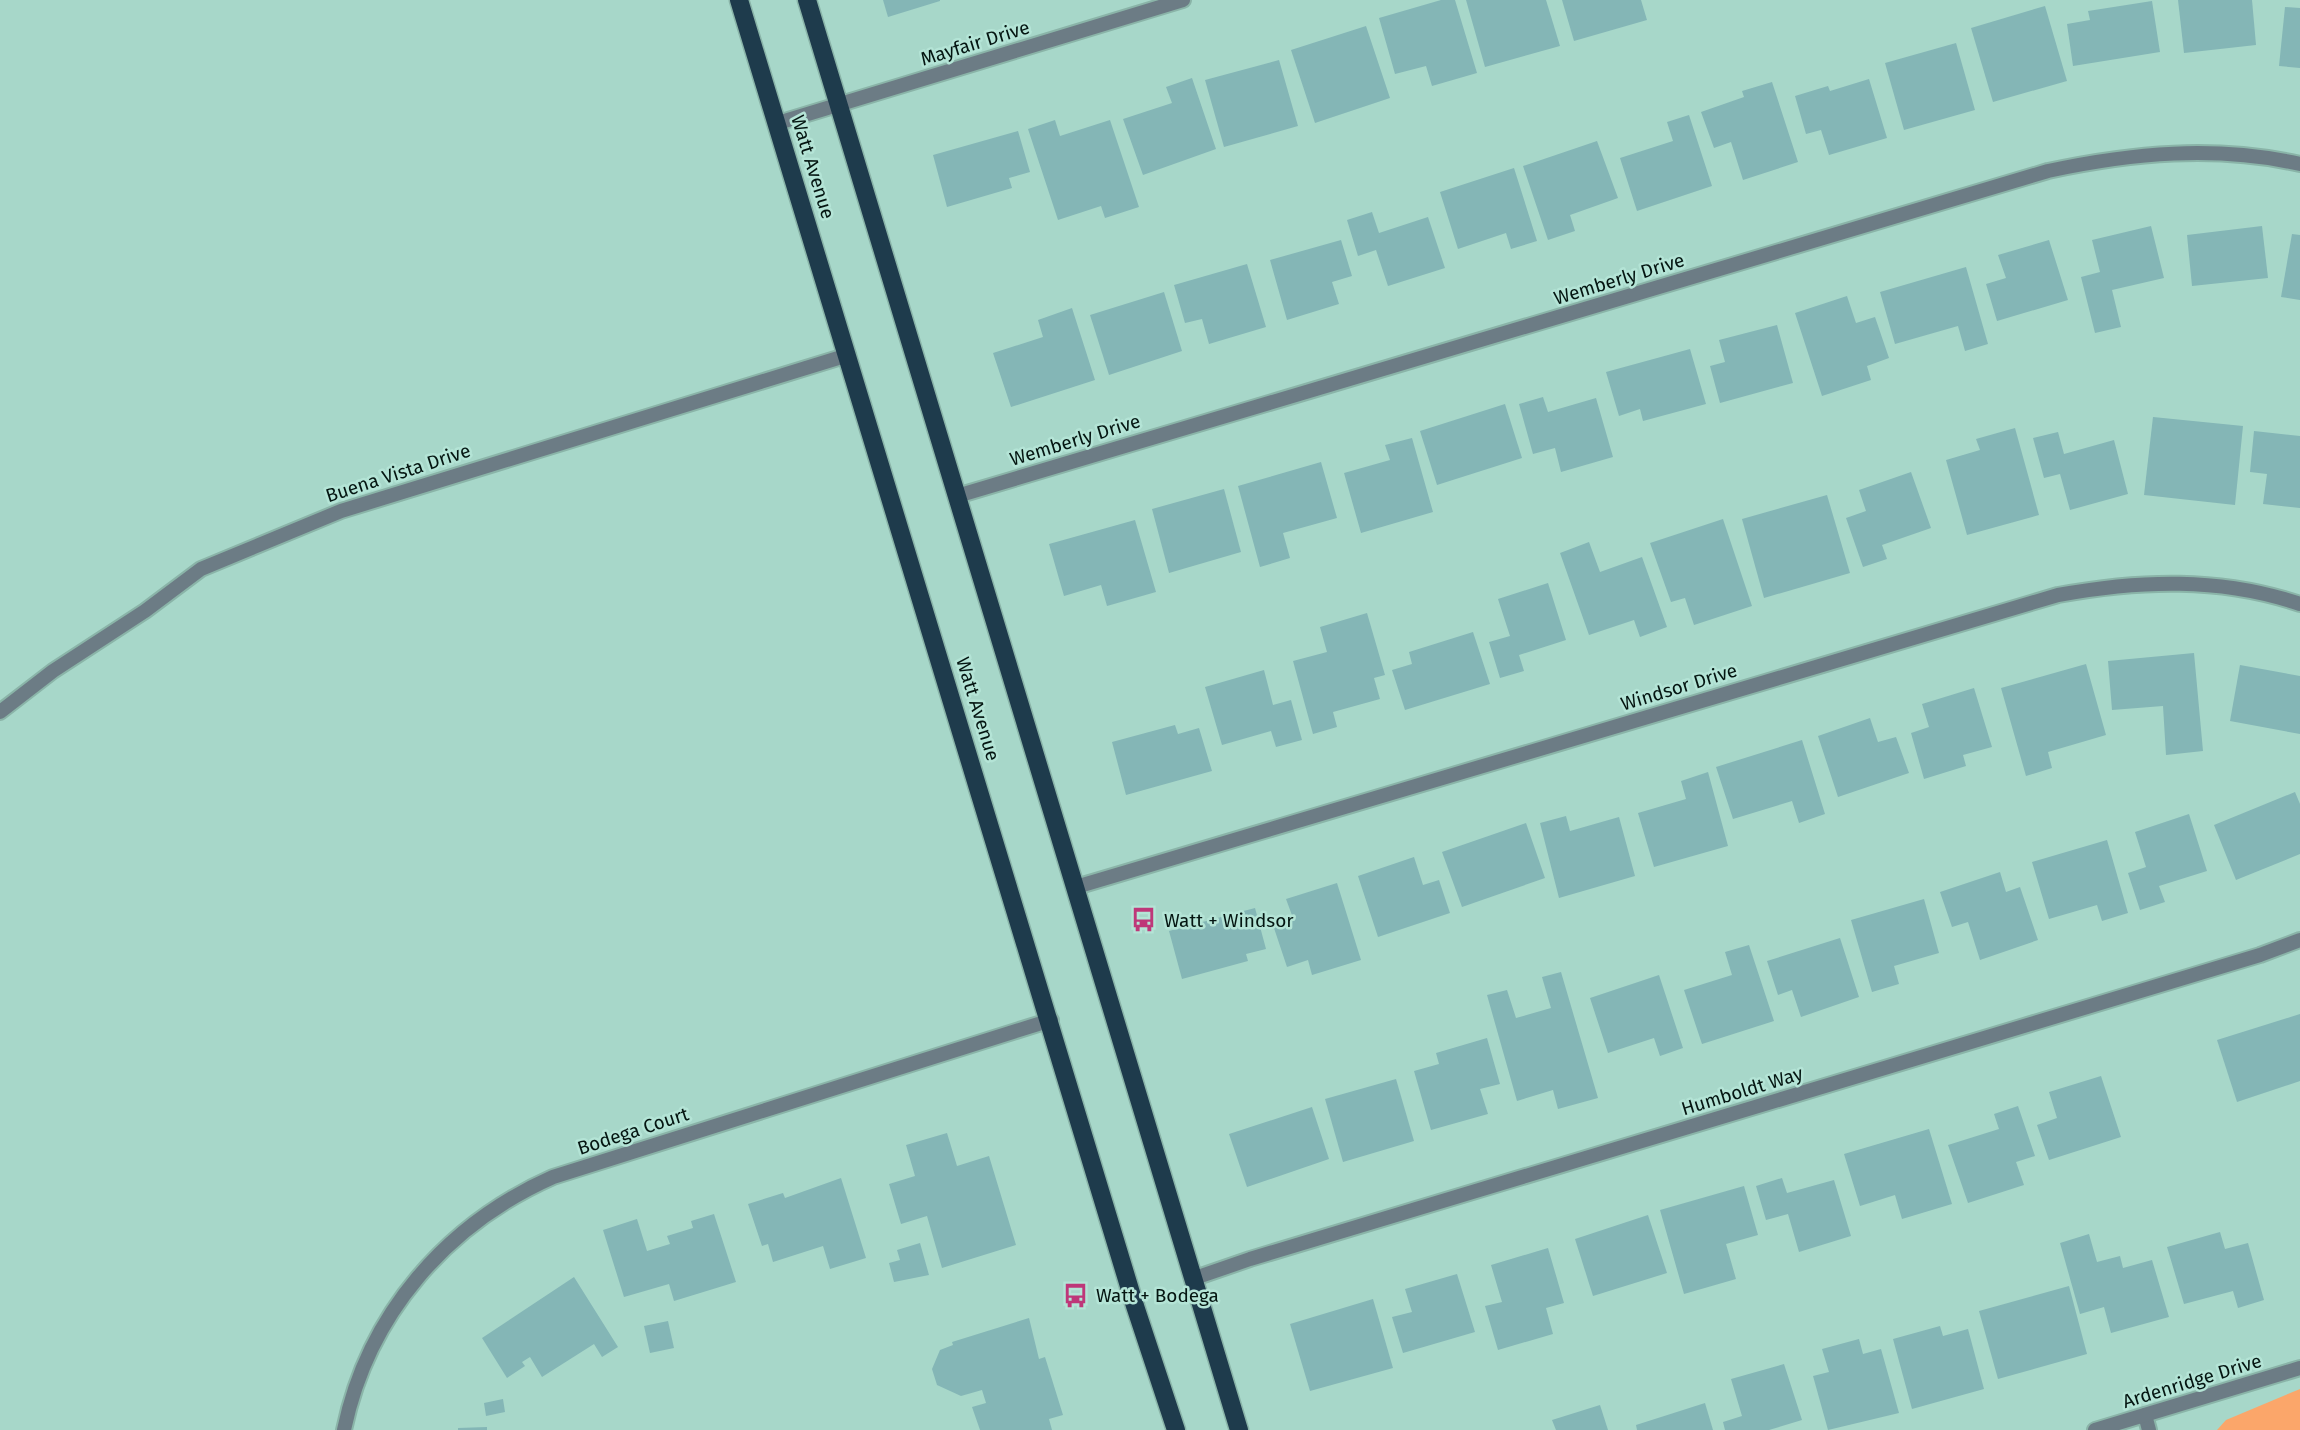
<svg xmlns="http://www.w3.org/2000/svg" width="2300" height="1430" viewBox="0 0 2300 1430" font-family="'Fira Sans',sans-serif">
	<style>
		.green { fill: #fba66a }
		.building { fill: #84b6b6 }
		.lines { fill: none; stroke-linecap: round; stroke-linejoin: round }
		.minor-casing { stroke: #8ab4a8; stroke-width: 18 }
		.primary-casing { stroke: #8ab4a8; stroke-width: 21 }
		.minor { stroke: #6c7c85; stroke-width: 14 }
		.primary { stroke: #1e3b4c; stroke-width: 18 }
		.labels { text-anchor: middle; dominant-baseline: central; stroke-width: 5; stroke-linejoin: round; paint-order: stroke }
		.street-label { font-size: 19px; fill: #041511; stroke: #b4e4d6 }
		.poi-label { font-size: 19px; fill: #041511; stroke: #b4e4d6; text-anchor: start }
	</style>
	<rect width="100%" height="100%" fill="#a7d7c9"/>
	<!-- green -->
	<polygon class="green" points="2300,1389 2300,1430 2217,1430 2226,1420"/>
	<!-- building -->
	<g class="building">
		<polygon points="883,0 940,0 940,1 888,17"/>
		<polygon points="1441,0 1455,0 1477,73 1432,86 1426,66 1395,74 1379,18"/>
		<polygon points="1466,0 1546,0 1560,46 1485,67"/>
		<polygon points="1562,0 1641,0 1647,20 1574,41"/>
		<polygon points="2178,0 2252,0 2256,45 2184,53"/>
		<polygon points="2152,1 2160,52 2073,66 2067,24 2090,20 2088,11"/>
		<polygon points="2045,6 2067,81 1993,102 1971,28"/>
		<polygon points="2285,7 2300,8 2300,68 2279,66"/>
		<polygon points="1366,26 1390,98 1315,123 1291,50"/>
		<polygon points="1956,43 1975,110 1904,130 1885,63"/>
		<polygon points="1279,60 1298,126 1224,147 1205,80"/>
		<polygon points="1192,78 1216,149 1143,175 1123,119 1172,103 1166,87"/>
		<polygon points="1869,79 1887,138 1829,155 1821,130 1806,134 1795,96 1828,86 1830,91"/>
		<polygon points="1772,82 1798,162 1743,180 1731,142 1714,148 1701,112 1744,97 1742,91"/>
		<polygon points="1689,115 1712,186 1637,211 1620,158 1673,141 1667,122"/>
		<polygon points="1055,120 1060,136 1110,120 1139,207 1105,218 1101,206 1058,220 1028,129"/>
		<polygon points="1018,131 1030,172 1009,178 1012,188 947,207 933,155"/>
		<polygon points="1597,141 1618,198 1570,215 1575,231 1548,240 1523,166"/>
		<polygon points="1514,168 1537,241 1511,249 1506,233 1458,249 1440,192"/>
		<polygon points="1372,212 1379,233 1428,217 1445,268 1388,286 1376,250 1358,256 1347,220"/>
		<polygon points="2151,226 2164,278 2112,290 2121,327 2095,333 2081,277 2100,272 2092,240"/>
		<polygon points="2262,226 2268,278 2192,286 2187,235"/>
		<polygon points="2292,234 2300,235 2300,300 2281,297"/>
		<polygon points="1341,240 1352,276 1332,282 1339,304 1287,320 1270,260"/>
		<polygon points="2049,240 2068,300 1997,321 1986,284 2006,278 1998,255"/>
		<polygon points="1247,264 1266,327 1209,344 1202,319 1185,323 1174,285"/>
		<polygon points="1966,267 1988,344 1965,351 1958,326 1895,344 1880,292"/>
		<polygon points="1164,292 1182,351 1109,375 1090,315"/>
		<polygon points="1847,296 1856,323 1875,317 1889,358 1867,366 1871,380 1822,396 1795,313"/>
		<polygon points="1072,308 1095,380 1011,407 993,353 1043,337 1038,320"/>
		<polygon points="1777,325 1793,383 1720,403 1710,366 1725,362 1719,340"/>
		<polygon points="1690,349 1706,404 1643,421 1640,409 1619,416 1606,372"/>
		<polygon points="1543,397 1548,412 1596,398 1613,457 1561,472 1555,448 1533,454 1519,404"/>
		<polygon points="1505,404 1522,458 1437,485 1420,431"/>
		<polygon points="2153,417 2243,426 2235,505 2144,495"/>
		<polygon points="2015,428 2039,515 1967,535 1946,460 1980,450 1976,439"/>
		<polygon points="2254,431 2300,436 2300,508 2263,504 2267,474 2250,472"/>
		<polygon points="2058,432 2064,454 2114,440 2128,494 2070,510 2060,474 2044,478 2033,438"/>
		<polygon points="1412,438 1433,512 1361,533 1344,473 1390,460 1385,445"/>
		<polygon points="1321,462 1337,518 1283,533 1290,558 1260,567 1238,486"/>
		<polygon points="1911,472 1931,528 1882,545 1887,559 1863,567 1846,518 1866,511 1859,490"/>
		<polygon points="1224,489 1241,552 1169,573 1152,509"/>
		<polygon points="1827,495 1850,573 1764,598 1742,519"/>
		<polygon points="1723,519 1752,606 1694,625 1685,598 1671,602 1650,543"/>
		<polygon points="1135,520 1156,592 1107,606 1101,585 1064,596 1049,544"/>
		<polygon points="1589,542 1600,572 1642,557 1667,627 1640,637 1634,620 1589,635 1560,553"/>
		<polygon points="1548,583 1566,640 1519,655 1524,671 1500,678 1489,642 1510,636 1498,599"/>
		<polygon points="1367,613 1385,675 1374,678 1380,699 1333,712 1337,727 1313,734 1293,661 1327,652 1320,627"/>
		<polygon points="1473,632 1490,684 1405,710 1392,670 1412,664 1409,652"/>
		<polygon points="2194,653 2203,751 2166,755 2163,706 2112,710 2108,661"/>
		<polygon points="2086,664 2106,735 2048,752 2052,768 2026,776 2001,688"/>
		<polygon points="2240,665 2300,676 2300,734 2230,721"/>
		<polygon points="1264,670 1273,705 1291,700 1302,740 1276,747 1271,731 1222,745 1205,687"/>
		<polygon points="1974,688 1992,747 1963,755 1966,766 1924,779 1911,733 1929,727 1922,704"/>
		<polygon points="1870,718 1878,742 1896,737 1909,773 1838,797 1818,736"/>
		<polygon points="1175,725 1178,734 1199,728 1212,771 1126,795 1112,742"/>
		<polygon points="1802,740 1825,814 1799,823 1792,801 1733,819 1716,767"/>
		<polygon points="1708,772 1728,846 1654,867 1638,813 1686,799 1681,781"/>
		<polygon points="2295,792 2300,804 2300,854 2236,880 2214,825"/>
		<polygon points="2189,814 2207,871 2159,886 2165,902 2140,910 2128,873 2146,867 2135,832"/>
		<polygon points="1566,816 1570,831 1619,817 1635,876 1559,898 1540,823"/>
		<polygon points="1526,823 1545,878 1462,907 1442,852"/>
		<polygon points="2107,840 2128,913 2102,921 2097,905 2049,919 2032,862"/>
		<polygon points="1414,857 1423,885 1439,880 1450,913 1378,937 1358,876"/>
		<polygon points="2000,872 2006,892 2020,887 2038,940 1980,960 1968,922 1952,927 1940,892"/>
		<polygon points="1337,883 1361,960 1312,975 1308,960 1287,967 1273,925 1293,918 1286,899"/>
		<polygon points="1924,899 1939,953 1894,966 1899,984 1872,992 1851,920"/>
		<polygon points="1255,908 1266,949 1246,954 1248,961 1182,979 1169,931"/>
		<polygon points="1840,938 1859,997 1801,1017 1792,990 1778,995 1767,961"/>
		<polygon points="1749,945 1774,1021 1702,1044 1684,990 1732,975 1725,952"/>
		<polygon points="1561,972 1598,1098 1558,1109 1553,1090 1517,1101 1487,995 1507,990 1516,1018 1551,1008 1542,977"/>
		<polygon points="1659,975 1683,1048 1660,1056 1654,1038 1608,1053 1590,998"/>
		<polygon points="2300,1014 2300,1081 2237,1102 2217,1040"/>
		<polygon points="1487,1038 1500,1084 1480,1089 1488,1114 1431,1130 1414,1071 1439,1064 1436,1053"/>
		<polygon points="2101,1076 2121,1137 2049,1160 2037,1125 2057,1118 2049,1092"/>
		<polygon points="1396,1079 1414,1141 1343,1162 1325,1099"/>
		<polygon points="2018,1106 2035,1156 2016,1162 2024,1185 1968,1203 1948,1145 1999,1129 1994,1114"/>
		<polygon points="1312,1107 1329,1159 1247,1187 1229,1134"/>
		<polygon points="1929,1129 1952,1204 1902,1219 1895,1195 1860,1206 1844,1154"/>
		<polygon points="947,1133 957,1166 989,1156 1016,1245 942,1268 927,1216 901,1224 889,1184 915,1176 906,1145"/>
		<polygon points="841,1178 866,1258 830,1269 823,1246 773,1262 768,1244 762,1246 748,1204 783,1193 785,1198"/>
		<polygon points="1782,1178 1787,1193 1834,1180 1851,1236 1799,1252 1788,1214 1766,1220 1756,1186"/>
		<polygon points="1744,1186 1758,1235 1726,1244 1736,1279 1684,1294 1660,1210"/>
		<polygon points="714,1214 736,1282 674,1301 669,1284 624,1297 603,1230 637,1219 647,1251 670,1244 667,1236 693,1228 691,1221"/>
		<polygon points="1648,1215 1667,1273 1593,1296 1575,1239"/>
		<polygon points="2220,1232 2225,1249 2248,1243 2264,1300 2238,1308 2233,1291 2184,1304 2167,1247"/>
		<polygon points="2089,1234 2097,1262 2120,1256 2123,1268 2152,1260 2169,1317 2111,1333 2104,1307 2080,1314 2060,1243"/>
		<polygon points="920,1243 929,1275 894,1282 889,1263 900,1260 897,1250"/>
		<polygon points="1548,1248 1564,1303 1546,1308 1553,1334 1498,1350 1485,1306 1502,1302 1491,1265"/>
		<polygon points="1457,1274 1475,1332 1403,1353 1392,1317 1412,1312 1405,1289"/>
		<polygon points="574,1277 618,1347 602,1357 594,1344 542,1377 530,1357 522,1362 525,1366 507,1378 482,1338"/>
		<polygon points="2069,1286 2087,1354 1998,1379 1979,1311"/>
		<polygon points="1373,1299 1393,1368 1310,1391 1290,1324"/>
		<polygon points="1029,1318 1039,1359 1045,1357 1063,1415 1049,1419 1052,1430 980,1430 972,1407 986,1403 982,1390 961,1396 937,1385 932,1369 940,1350 953,1345 952,1342"/>
		<polygon points="668,1321 674,1348 650,1353 644,1326"/>
		<polygon points="1940,1326 1943,1336 1968,1329 1984,1389 1912,1409 1893,1339"/>
		<polygon points="1859,1339 1863,1354 1881,1349 1899,1413 1828,1430 1813,1376 1829,1372 1822,1349"/>
		<polygon points="1784,1364 1802,1420 1769,1430 1725,1430 1723,1422 1742,1416 1731,1379"/>
		<polygon points="503,1399 505,1412 486,1416 484,1403"/>
		<polygon points="1705,1403 1713,1430 1637,1430 1636,1425"/>
		<polygon points="1600,1405 1608,1430 1556,1430 1552,1420"/>
		<polygon points="487,1427 487,1430 458,1430 458,1428"/>
	</g>
	<g class="lines">
		<defs>
			<g id="minor">
				<polyline points="778,123 1183,0"/>
				<path d="M957,496L2048,171C2132,153 2215,145 2300,164"/>
				<polyline points="0,712 53,671 145,611 201,569 341,511 848,355"/>
				<path d="M1076,887L2058,595C2140,580 2220,577 2300,604"/>
				<polyline points="1195,1278 1250,1259 2260,955 2300,940"/>
				<polyline points="2145,1415 2149,1430"/>
				<path d="M344,1430C368,1314 447,1224 553,1177L1051,1020"/>
				<polyline points="2095,1430 2300,1368"/>
			</g>
			<g id="primary">
				<polyline points="739,0 1135,1306 1176,1430"/>
				<polyline points="807,0 1239,1430"/>
			</g>
		</defs>
		<!-- minor casing -->
		<use href="#minor" class="minor-casing"/>
		<!-- primary casing -->
		<use href="#primary" class="primary-casing"/>
		<!-- minor -->
		<use href="#minor" class="minor"/>
		<!-- primary -->
		<use href="#primary" class="primary"/>
	</g>
	<!-- icons -->
	<defs>
		<symbol id="bus-bare" viewBox="-9 -9 18 18"><path d="M-5-6H5V4H4V6H2V4H-2V6H-4V4H-5ZM-3.5-4V0h7V-4ZM-3.5 1.2v1.5H-2V1.2ZM2 1.2v1.5H3.5V1.2Z" fill="#be3779" stroke="#b4e4d6" stroke-width="2.5" paint-order="stroke"/></symbol>
	</defs>
	<g fill-rule="evenodd">
		<use href="#bus-bare" x="1126" y="902" width="35" height="35"/>
		<use href="#bus-bare" x="1058" y="1278" width="35" height="35"/>
	</g>
	<g class="labels">
		<!-- street labels -->
		<g class="street-label">
			<text transform="translate(975 43) rotate(-17)">Mayfair Drive</text>
			<text transform="translate(813 167) rotate(73)">Watt Avenue</text>
			<text transform="translate(1619 279) rotate(-17)">Wemberly Drive</text>
			<text transform="translate(1075 440) rotate(-17)">Wemberly Drive</text>
			<text transform="translate(398 473) rotate(-18)">Buena Vista Drive</text>
			<text transform="translate(1679 687) rotate(-17)">Windsor Drive</text>
			<text transform="translate(978 709) rotate(73)">Watt Avenue</text>
			<text transform="translate(1742 1091) rotate(-17)">Humboldt Way</text>
			<text transform="translate(633 1131) rotate(-18)">Bodega Court</text>
			<text transform="translate(2192 1381) rotate(-17)">Ardenridge Drive</text>
		</g>
		<!-- poi labels -->
		<g class="poi-label">
			<text x="1164" y="920">Watt + Windsor</text>
			<text x="1096" y="1295">Watt + Bodega</text>
		</g>
	</g>
</svg>
